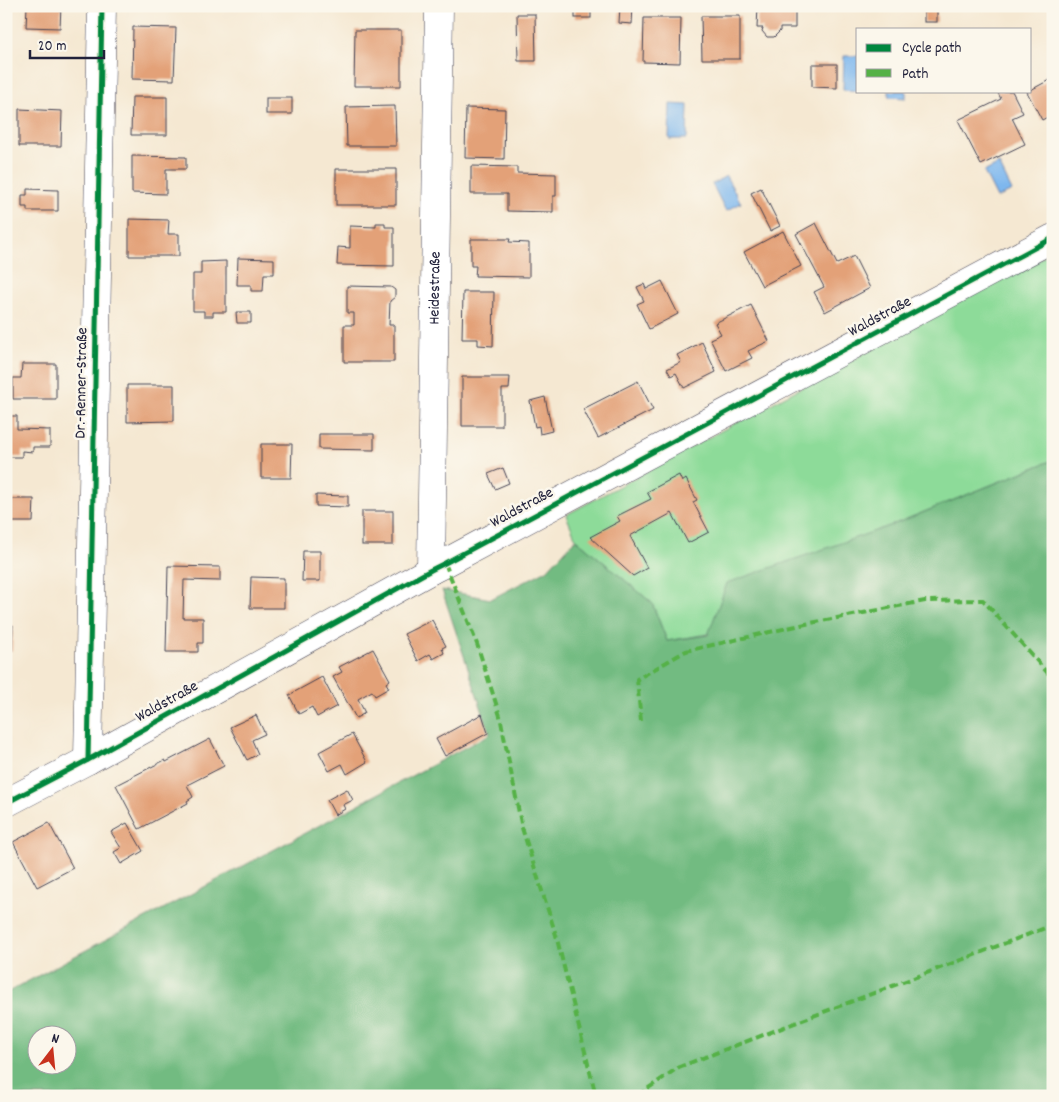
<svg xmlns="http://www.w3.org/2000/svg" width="1059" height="1102" viewBox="0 0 1059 1102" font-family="Dekko,sans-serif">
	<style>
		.green { fill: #8ddb99; stroke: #587e6a }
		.forest { fill: #72bb81; stroke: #4a6e5e; fill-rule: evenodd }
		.water { fill: #7eb7ee; stroke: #506c94 }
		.building { fill: #e3a178 }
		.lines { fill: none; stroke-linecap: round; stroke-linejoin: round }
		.minor-casing { stroke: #424052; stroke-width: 29 }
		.minor { stroke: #fff; stroke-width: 28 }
		.quiet { stroke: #55b146; stroke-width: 4; stroke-dasharray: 8 4; stroke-linecap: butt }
		.cycleway-casing { stroke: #fbf7ec; stroke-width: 8 }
		.cycleway { stroke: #00873e; stroke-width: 5 }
		.labels { text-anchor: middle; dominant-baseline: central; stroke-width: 5; stroke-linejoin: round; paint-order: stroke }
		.street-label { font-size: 16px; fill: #22223b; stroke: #fbf7ec }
	</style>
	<rect width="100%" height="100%" fill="#fbf7ec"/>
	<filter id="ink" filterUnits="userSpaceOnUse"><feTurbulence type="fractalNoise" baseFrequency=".02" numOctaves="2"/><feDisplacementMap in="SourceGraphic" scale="10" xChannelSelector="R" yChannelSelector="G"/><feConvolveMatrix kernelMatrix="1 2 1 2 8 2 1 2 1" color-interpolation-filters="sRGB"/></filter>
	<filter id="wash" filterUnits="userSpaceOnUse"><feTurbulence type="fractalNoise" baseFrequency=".0096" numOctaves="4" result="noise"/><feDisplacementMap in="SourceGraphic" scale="20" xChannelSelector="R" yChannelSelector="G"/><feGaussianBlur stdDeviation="1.12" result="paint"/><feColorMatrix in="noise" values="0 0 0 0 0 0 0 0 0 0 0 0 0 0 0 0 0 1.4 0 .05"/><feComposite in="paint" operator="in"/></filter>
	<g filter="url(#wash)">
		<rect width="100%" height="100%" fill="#f5e8d2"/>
		<!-- green -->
		<polygon class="green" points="1053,251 1053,460 892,525 708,634 667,641 652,603 576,539 566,515"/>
		<!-- forest -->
		<path class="forest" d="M1053,460V1096H6V993L490,734L442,590L491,599L547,570L576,539L652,603L667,641L708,635L727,583L892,525ZM38,1034H68V1064H38Z"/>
		<!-- water -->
		<g class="water">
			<polygon points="844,56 858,56 858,91 843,90"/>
			<polygon points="889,91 906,91 906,98 889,97"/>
			<polygon points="670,104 688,105 687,139 669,139"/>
			<polygon points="999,164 1012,191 997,198 984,172"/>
			<polygon points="726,176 741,203 726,211 712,184"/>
		</g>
		<g id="blocks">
			<!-- building -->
			<g class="building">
				<polygon points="27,6 61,6 60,28 26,27"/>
				<rect x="575" y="6" width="16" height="12"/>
				<polygon points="620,6 633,6 632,24 619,23"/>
				<polygon points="758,6 795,6 795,28 780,28 780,31 774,37 767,37 762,31 763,28 757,28"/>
				<rect x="924" y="6" width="13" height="16"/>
				<polygon points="517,14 535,14 536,61 518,61"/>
				<polygon points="701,16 740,16 740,59 702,59"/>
				<polygon points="644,18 681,18 680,63 643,62"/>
				<polygon points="133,27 176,28 174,80 132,79"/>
				<polygon points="355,30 401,30 401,86 354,86"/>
				<polygon points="812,64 837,64 837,88 812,87"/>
				<polygon points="1053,78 1053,114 1042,120 1027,92"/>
				<polygon points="997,91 1012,91 1023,113 1012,118 1025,144 981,165 958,120 1001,99"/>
				<polygon points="132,97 167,97 167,135 131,135"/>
				<rect x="266" y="98" width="26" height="16"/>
				<polygon points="395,106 396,146 347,146 346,107"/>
				<polygon points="466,108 505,109 504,159 465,158"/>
				<polygon points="19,109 62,111 61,146 19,146"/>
				<polygon points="132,156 186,157 186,169 166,169 166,194 132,193"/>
				<polygon points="471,166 517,167 517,173 556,174 556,196 553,196 553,212 507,211 507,194 471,194"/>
				<rect x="336" y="169" width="60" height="36"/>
				<polygon points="761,188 780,226 770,231 751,193"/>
				<polygon points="27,189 58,190 58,211 27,211 27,207 22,207 22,195 27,195"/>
				<polygon points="129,219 169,220 168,234 179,234 179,256 129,256"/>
				<polygon points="376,223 385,223 385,227 394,227 394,266 337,265 338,247 350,248 350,226 376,227"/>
				<polygon points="816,223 837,264 854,256 870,288 825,312 814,292 824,287 796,234"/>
				<polygon points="783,231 801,266 762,286 744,252"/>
				<polygon points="471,239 510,239 509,242 529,243 529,277 475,276 476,266 471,266"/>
				<polygon points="238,258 274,259 274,274 264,274 263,291 251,291 251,285 237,285"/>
				<polygon points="226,261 226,312 213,312 213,316 204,316 204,311 193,311 193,274 201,274 201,262"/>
				<polygon points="662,281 678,314 649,329 637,304 644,301 637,287 644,284 646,289"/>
				<polygon points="347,286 391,287 395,290 395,297 390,301 389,325 394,325 394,362 344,362 344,325 354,325 354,313 347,313"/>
				<polygon points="463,292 494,292 493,346 478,345 478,339 462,339"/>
				<polygon points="751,305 769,341 748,351 752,358 726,371 710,339 721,334 715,323"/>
				<polygon points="236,312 251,312 251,323 237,323"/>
				<polygon points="702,342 716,372 684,388 676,373 671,376 667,369 681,362 677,355"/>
				<polygon points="22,364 56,364 56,399 13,399 13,378 21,378"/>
				<polygon points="462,377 510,377 509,389 502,389 502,426 462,426"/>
				<polygon points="638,381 653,410 598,438 583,409"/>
				<polygon points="127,385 174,385 174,421 127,422"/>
				<polygon points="545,397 552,431 540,434 539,426 535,427 530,401"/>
				<polygon points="6,416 17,416 17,429 50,430 50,447 33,447 33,452 22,451 22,457 6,457"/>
				<polygon points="319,434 374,434 374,450 319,449"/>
				<polygon points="261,444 292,444 291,478 261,478"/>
				<polygon points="503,468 509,483 495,489 488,474"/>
				<polygon points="679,475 682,482 686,479 697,500 693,502 709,532 688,543 672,513 630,536 647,568 633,576 590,537 620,521 617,516 651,499 647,492"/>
				<polygon points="316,495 348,496 348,507 316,506"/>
				<polygon points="6,499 34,499 33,522 6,522"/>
				<rect x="362" y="511" width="31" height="34"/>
				<polygon points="303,551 320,551 320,581 302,581"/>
				<polygon points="168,566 220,567 220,581 184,580 183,618 203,618 203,643 198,643 198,652 166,652"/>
				<polygon points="251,577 284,578 284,608 250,608"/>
				<polygon points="432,620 446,646 442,648 444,653 433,659 430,654 418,661 404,634"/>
				<polygon points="6,625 13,625 12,651 6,651"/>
				<polygon points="373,649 390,680 386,683 389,688 375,696 372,691 358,699 365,713 356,718 333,677 342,672 339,667"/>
				<polygon points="322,677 337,706 317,717 312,707 299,714 289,695"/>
				<polygon points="482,714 488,733 445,756 436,739"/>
				<polygon points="256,715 265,734 252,740 258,754 247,760 230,727"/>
				<polygon points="352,734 367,762 347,774 342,764 329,771 319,752"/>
				<polygon points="210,739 224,766 187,785 193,797 187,801 188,803 139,829 116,785 165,760 166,762"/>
				<polygon points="347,789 353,800 343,805 345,809 335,815 327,800"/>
				<polygon points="49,823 73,868 37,887 13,842"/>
				<polygon points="127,823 143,851 121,864 114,852 121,848 111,832"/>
			</g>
		</g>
	</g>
	<g filter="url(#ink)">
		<use href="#blocks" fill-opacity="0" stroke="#424052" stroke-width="1"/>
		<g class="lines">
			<defs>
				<g id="minor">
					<path id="s1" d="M431,570L439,6"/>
					<polyline points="88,760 102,6"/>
					<polyline points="6,803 88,760 431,570 445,563 1053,238"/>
				</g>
			</defs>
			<!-- minor casing -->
			<use href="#minor" class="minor-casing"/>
			<!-- minor -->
			<use href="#minor" class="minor"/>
			<!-- quiet -->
			<g class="quiet">
				<polyline points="445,563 477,644 500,716 522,828 556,935 596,1096"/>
				<polyline points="641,721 637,679 686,651 801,625 925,601 983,600 1053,679"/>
				<polyline points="639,1096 640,1094 679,1067 1053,925"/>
			</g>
			<defs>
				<g id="cycleway">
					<polyline points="88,760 102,6"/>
					<polyline points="6,803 88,760 431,570 445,563 1053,238"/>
				</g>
			</defs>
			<!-- cycleway casing -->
			<use href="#cycleway" class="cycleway-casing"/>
			<!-- cycleway -->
			<use href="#cycleway" class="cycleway"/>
		</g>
	</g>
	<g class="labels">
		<!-- street labels -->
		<g class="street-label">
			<text stroke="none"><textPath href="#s1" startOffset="282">Heidestraße</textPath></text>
			<text transform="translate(880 317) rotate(-28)">Waldstraße</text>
			<text transform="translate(82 383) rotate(-89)">Dr.-Renner-Straße</text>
			<text transform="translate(522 508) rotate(-28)">Waldstraße</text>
			<text transform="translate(167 702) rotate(-29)">Waldstraße</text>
		</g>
	</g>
	<!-- margin -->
	<rect width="1059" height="1102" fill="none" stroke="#fbf7ec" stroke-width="25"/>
	<!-- legend -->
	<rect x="856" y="28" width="175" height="65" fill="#fbf7ec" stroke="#a4a2a5"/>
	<rect x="866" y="44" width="25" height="8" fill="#00873e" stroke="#a4a2a5"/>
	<text x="902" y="52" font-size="15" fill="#22223b">Cycle path</text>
	<rect x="866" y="69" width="25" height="8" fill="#55b146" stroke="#a4a2a5"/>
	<text x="902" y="78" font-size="15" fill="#22223b">Path</text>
	<!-- north arrow -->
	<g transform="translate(52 1050) rotate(16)"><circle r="24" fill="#fbf7ec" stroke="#a4a2a5"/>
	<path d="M0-4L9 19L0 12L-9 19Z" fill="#c8321e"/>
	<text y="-8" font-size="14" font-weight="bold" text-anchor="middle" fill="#22223b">N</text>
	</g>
	<!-- scale -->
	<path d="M30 50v8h74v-8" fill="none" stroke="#22223b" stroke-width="2.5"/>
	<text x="38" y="50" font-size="15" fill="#22223b" stroke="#fbf7ec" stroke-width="4" paint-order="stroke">20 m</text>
</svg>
